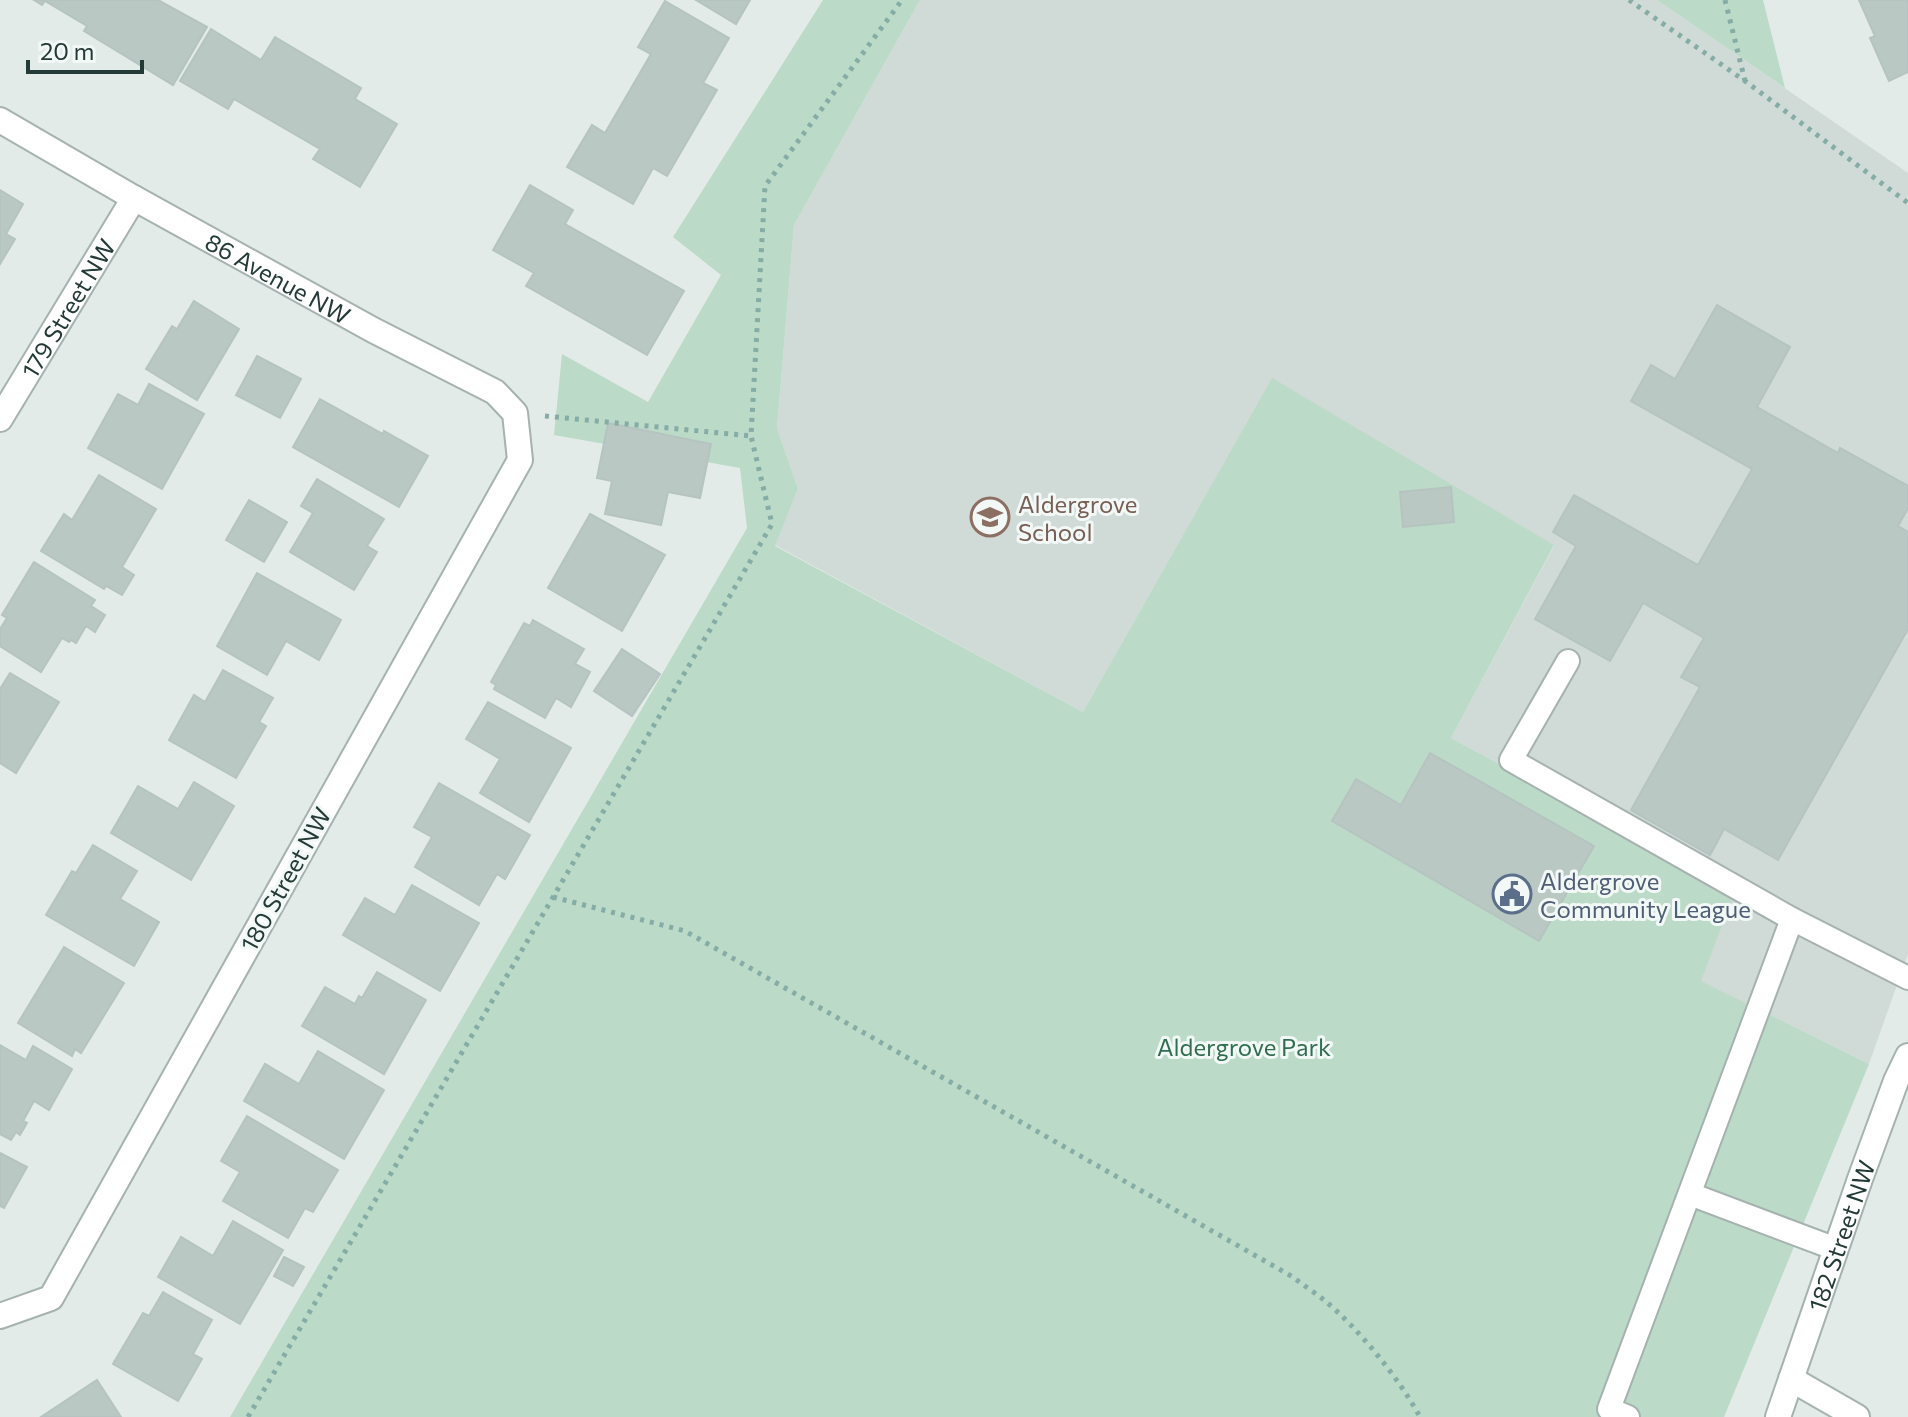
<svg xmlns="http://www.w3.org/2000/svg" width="1908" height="1417" viewBox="0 0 1908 1417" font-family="Commissioner,sans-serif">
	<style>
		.built { fill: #d0dbd7 }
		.green { fill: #bcdac8 }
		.building { fill: #bac8c4; stroke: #b5c4c0; stroke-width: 2 }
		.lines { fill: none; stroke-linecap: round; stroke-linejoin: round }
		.service-casing { stroke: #a5b2af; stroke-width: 26 }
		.minor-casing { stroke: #a5b2af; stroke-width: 28 }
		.tertiary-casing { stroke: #a5b2af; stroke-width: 28 }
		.path { stroke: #85aca5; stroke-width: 5; stroke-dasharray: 4 6; stroke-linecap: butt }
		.service { stroke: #fff; stroke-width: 22 }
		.minor { stroke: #fff; stroke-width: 24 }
		.tertiary { stroke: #fff; stroke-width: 24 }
		.labels { text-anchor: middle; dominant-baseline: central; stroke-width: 6; stroke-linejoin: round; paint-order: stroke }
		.street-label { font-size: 24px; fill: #233a37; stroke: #f2f8f6 }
		.education-label { font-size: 24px; fill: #785e54; stroke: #f2f8f6; text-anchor: start }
		.service-label { font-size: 24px; fill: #4e5e75; stroke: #f2f8f6; text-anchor: start }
		.park-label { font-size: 24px; fill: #316e50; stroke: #f2f8f6 }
	</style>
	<rect width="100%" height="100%" fill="#e2ebe8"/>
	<!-- built -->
	<polygon class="built" points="920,0 1657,0 1908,173 1908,954 1869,1064 1700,981 1735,890 1451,738 1554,546 1272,379 1083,712 775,545 798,489 777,428 794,225"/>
	<!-- green -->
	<g class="green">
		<polygon points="823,0 920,0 794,225 777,428 798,489 775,546 1083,712 1272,378 1554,545 1451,738 1735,891 1701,981 1869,1064 1724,1417 230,1417 747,528 740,468 554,435 562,354 648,402 721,275 673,237"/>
		<polygon points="1657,0 1763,0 1785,88"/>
	</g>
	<!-- building -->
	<g class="building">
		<polygon points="34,0 158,0 207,27 173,85 84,31 87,26 45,1 42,5"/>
		<polygon points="696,0 750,0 736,24"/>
		<polygon points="1859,0 1908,0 1908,72 1889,81 1870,38 1875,36"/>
		<polygon points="665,1 729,38 703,83 717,90 667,176 653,168 633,204 567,167 592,125 605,133 651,54 638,47"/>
		<polygon points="211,29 261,60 275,37 361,88 355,99 397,124 360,187 313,159 320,149 234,99 228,109 180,81"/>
		<polygon points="530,185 573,210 565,224 684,291 647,355 526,286 534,273 493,250"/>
		<polygon points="0,190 23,204 6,234 15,239 0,264"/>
		<polygon points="194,301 239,329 197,400 146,369 172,326 177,329"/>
		<polygon points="1717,305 1790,347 1757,407 1838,453 1840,448 1908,486 1908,508 1898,526 1908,532 1908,629 1778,860 1724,829 1710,855 1631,810 1700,687 1681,677 1704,638 1643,603 1610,661 1535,619 1576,546 1553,532 1574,495 1698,565 1752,469 1631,401 1651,365 1675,379"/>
		<polygon points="257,356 301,379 280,418 236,395"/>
		<polygon points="149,384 204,414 162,489 88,448 118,394 138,405"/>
		<polygon points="320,399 383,434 384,431 428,456 399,507 293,447"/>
		<polygon points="608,423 711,444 700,498 668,492 661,525 605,514 612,481 597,478"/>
		<polygon points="99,475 156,509 122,567 134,575 122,595 106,586 104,589 41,551 64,514 72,520"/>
		<polygon points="317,479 384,519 367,546 377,552 354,590 290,552 313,513 301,506"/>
		<polygon points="1451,487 1454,522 1403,527 1400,492"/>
		<polygon points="249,500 287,522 264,562 226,540"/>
		<polygon points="590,514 665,555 622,631 548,588"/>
		<polygon points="34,562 95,600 91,606 105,615 95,632 86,626 76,643 71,640 69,642 62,638 41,672 0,646 0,629 7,618 2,615"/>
		<polygon points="257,573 341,620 319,660 286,641 267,675 217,646"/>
		<polygon points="533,620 584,649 575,664 590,672 571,707 556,698 545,718 494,689 496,685 491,682 524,623 530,626"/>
		<polygon points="622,649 660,674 632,716 594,691"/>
		<polygon points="223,670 273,698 259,722 266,726 236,778 169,740 194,695 205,702"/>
		<polygon points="10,673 59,702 16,773 0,763 0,689"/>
		<polygon points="488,702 571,748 529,822 480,793 500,759 466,739"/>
		<polygon points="1430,753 1594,846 1539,941 1332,821 1356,779 1401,805"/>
		<polygon points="194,782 234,806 191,880 111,833 138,786 178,809"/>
		<polygon points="439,783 530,835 505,879 497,874 479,905 415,867 432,837 414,827"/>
		<polygon points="93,845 137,871 120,899 159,922 134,966 46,915 72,871 76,873"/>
		<polygon points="412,885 479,923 440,991 343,935 365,898 395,915"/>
		<polygon points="64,947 124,983 81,1053 75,1049 72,1056 18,1023"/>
		<polygon points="377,972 426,1000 384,1074 302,1026 325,987 355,1004 359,996 362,998"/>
		<polygon points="0,1045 26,1060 33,1046 72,1069 49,1110 34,1101 23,1121 27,1123 20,1135 16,1132 11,1140 0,1134"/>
		<polygon points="318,1051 384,1090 344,1159 244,1101 265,1064 299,1084"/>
		<polygon points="247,1116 338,1170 313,1212 305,1208 288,1238 223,1201 240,1172 221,1161"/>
		<polygon points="0,1153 27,1167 4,1208 0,1206"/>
		<polygon points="233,1221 283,1250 240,1324 158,1277 181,1237 213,1256"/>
		<polygon points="284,1257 304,1267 293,1286 274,1276"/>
		<polygon points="163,1292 212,1320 193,1354 202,1359 178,1401 113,1364 143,1313 149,1316"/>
		<polygon points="97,1380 121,1417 41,1417"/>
	</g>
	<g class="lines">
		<defs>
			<g id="service">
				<polyline points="1568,661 1511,760 1792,919 1908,978"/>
				<polyline points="1690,1194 1836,1249"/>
				<polyline points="1628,1417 1609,1409 1792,919"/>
			</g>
			<g id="minor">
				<path id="s1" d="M0,120L134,198L373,330L495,392L515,413L520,460L51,1298L0,1316"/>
				<path id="s2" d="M0,419L134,198"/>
				<polyline points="1791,1379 1857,1417"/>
			</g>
			<g id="tertiary">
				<path id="s3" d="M1778,1417L1860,1179L1896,1081L1908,1056"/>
			</g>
		</defs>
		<!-- service casing -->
		<use href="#service" class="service-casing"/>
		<!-- minor casing -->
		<use href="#minor" class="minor-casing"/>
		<!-- tertiary casing -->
		<use href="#tertiary" class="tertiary-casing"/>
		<!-- path -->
		<g class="path">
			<polyline points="1629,0 1745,81 1908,203"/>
			<polyline points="1725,0 1745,81"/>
			<polyline points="545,416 751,436"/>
			<path d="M553,897L685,931L1293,1277C1303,1285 1314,1292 1324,1300C1358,1328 1399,1378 1420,1417"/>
			<polyline points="248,1417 772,524 751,436 765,186 902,0"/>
		</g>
		<!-- service -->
		<use href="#service" class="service"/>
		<!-- minor -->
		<use href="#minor" class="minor"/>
		<!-- tertiary -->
		<use href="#tertiary" class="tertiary"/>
	</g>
	<!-- icons -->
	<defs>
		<symbol id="school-ring" viewBox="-11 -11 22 22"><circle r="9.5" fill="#f2f8f6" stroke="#8d6e63" stroke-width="1.5"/><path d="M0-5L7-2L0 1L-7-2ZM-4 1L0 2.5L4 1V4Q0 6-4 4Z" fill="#8d6e63"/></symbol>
		<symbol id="civic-ring" viewBox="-11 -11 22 22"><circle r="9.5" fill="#f2f8f6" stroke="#5c6f8a" stroke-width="1.5"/><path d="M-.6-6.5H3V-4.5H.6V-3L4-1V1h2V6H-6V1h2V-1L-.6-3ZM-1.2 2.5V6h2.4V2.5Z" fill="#5c6f8a"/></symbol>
	</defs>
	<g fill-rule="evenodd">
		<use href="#school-ring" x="968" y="495" width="44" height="44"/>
		<use href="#civic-ring" x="1490" y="872" width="44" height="44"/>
	</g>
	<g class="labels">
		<!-- street labels -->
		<g class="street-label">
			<text stroke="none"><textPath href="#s1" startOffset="320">86 Avenue NW</textPath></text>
			<text stroke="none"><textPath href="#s2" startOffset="130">179 Street NW</textPath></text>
			<text transform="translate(285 879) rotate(-61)">180 Street NW</text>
			<text stroke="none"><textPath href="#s3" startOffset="192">182 Street NW</textPath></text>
		</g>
		<!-- education labels -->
		<g class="education-label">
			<text x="1018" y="503">Aldergrove<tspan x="1018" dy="28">School</tspan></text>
		</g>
		<!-- service labels -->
		<g class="service-label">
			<text x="1540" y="880">Aldergrove<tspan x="1540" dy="28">Community League</tspan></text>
		</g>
		<!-- park labels -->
		<g class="park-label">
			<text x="1244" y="1046">Aldergrove Park</text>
		</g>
	</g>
	<!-- scale -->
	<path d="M28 60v12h114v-12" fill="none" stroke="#233a37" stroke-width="4"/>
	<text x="40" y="60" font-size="24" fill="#233a37" stroke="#f2f8f6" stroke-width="6" paint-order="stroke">20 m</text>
</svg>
